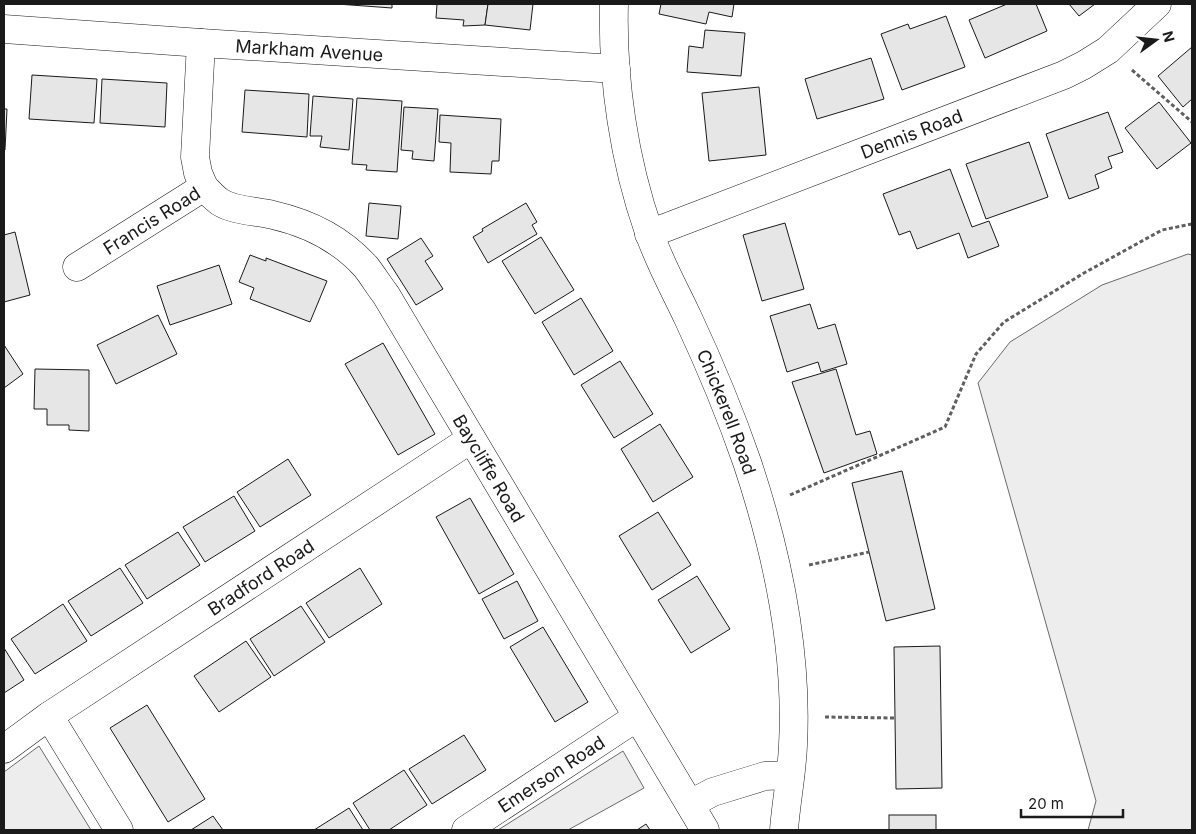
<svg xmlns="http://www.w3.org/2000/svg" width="1196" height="834" viewBox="0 0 1196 834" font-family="Inter,sans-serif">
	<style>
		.built { fill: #ededed; stroke: #6a6a6a }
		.building { fill: #e6e6e6; stroke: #1a1a1a }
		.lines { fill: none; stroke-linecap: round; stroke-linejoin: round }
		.minor-casing { stroke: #1a1a1a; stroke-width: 29 }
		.major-casing { stroke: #1a1a1a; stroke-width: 29 }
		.path { stroke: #5f5f5f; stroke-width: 3; stroke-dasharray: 4 2.5; stroke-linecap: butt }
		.minor { stroke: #fff; stroke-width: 28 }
		.major { stroke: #fff; stroke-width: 28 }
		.labels { text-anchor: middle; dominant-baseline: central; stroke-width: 4; stroke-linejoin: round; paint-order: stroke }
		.street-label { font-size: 18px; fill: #1a1a1a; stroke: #fff }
	</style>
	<rect width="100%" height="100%" fill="#fff"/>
	<!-- built -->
	<g class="built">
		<polygon points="1188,254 1192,255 1192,830 1088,830 1096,801 978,383 1010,342 1102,285"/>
		<polygon points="39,746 91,830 4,830 4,772"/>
		<polygon points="623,751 644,788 568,830 498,830"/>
	</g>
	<!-- building -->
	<g class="building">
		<polygon points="337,4 392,4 392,8"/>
		<polygon points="437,4 488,4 485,25 463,26 464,20 436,18"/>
		<polygon points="488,4 533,4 530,30 485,25"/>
		<polygon points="661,4 734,4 732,17 709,12 706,24 659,14"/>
		<polygon points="1007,4 1036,4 1047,31 985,58 969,20"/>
		<polygon points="1069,4 1095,4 1079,16"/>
		<polygon points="946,16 965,67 902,90 881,34 908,24 910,29"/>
		<polygon points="705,30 745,33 741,76 687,72 689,46 703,48"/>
		<polygon points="1192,47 1192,99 1183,107 1158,76"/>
		<polygon points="871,58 884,99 817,119 805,79"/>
		<polygon points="32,75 97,79 94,123 29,119"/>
		<polygon points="102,79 167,83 165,127 100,123"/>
		<polygon points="759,87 766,155 709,161 702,93"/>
		<polygon points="245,90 309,94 307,137 242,132"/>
		<polygon points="313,96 353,99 349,150 320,147 322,136 310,136"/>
		<polygon points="357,98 402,101 397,172 366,170 367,165 352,164"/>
		<polygon points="1159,102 1191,143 1157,169 1125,128"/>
		<polygon points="404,107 438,109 434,161 412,159 413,151 401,150"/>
		<polygon points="4,109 7,109 5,150 4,150"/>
		<polygon points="1108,112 1123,152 1108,157 1112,168 1095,175 1099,188 1069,199 1046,134"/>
		<polygon points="440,115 501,119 499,161 492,161 491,174 450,172 451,143 439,142"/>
		<polygon points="1029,142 1048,197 986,219 966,164"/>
		<polygon points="950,169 972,227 989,221 999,246 968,258 959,233 917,249 910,231 899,235 883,194"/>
		<polygon points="369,203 401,206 398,239 366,236"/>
		<polygon points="526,203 537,222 532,225 537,234 488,263 473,237 483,231 482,229"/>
		<polygon points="785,223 804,289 762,301 743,235"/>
		<polygon points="15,232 30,295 4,302 4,235"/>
		<polygon points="541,237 574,290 535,314 502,261"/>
		<polygon points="421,238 433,256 425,261 443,289 416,305 387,259"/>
		<polygon points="250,255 266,261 266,258 327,281 310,322 250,299 254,288 239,282"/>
		<polygon points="219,265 232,304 170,325 157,286"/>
		<polygon points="581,298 613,351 574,375 542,322"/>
		<polygon points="810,304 818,329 835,324 847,364 821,372 818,362 787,372 770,316"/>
		<polygon points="158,315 177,354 116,384 97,345"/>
		<polygon points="383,343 435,434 398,455 345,364"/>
		<polygon points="4,345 23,374 4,388"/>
		<polygon points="620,361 653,414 614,438 581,385"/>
		<polygon points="35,369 89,370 89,431 69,430 69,425 47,425 47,409 34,409"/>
		<polygon points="836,369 856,435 870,431 877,454 824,473 792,382"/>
		<polygon points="660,424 693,477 653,502 621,449"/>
		<polygon points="288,459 311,495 260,527 237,492"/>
		<polygon points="902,471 935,609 886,621 852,483"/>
		<polygon points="234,496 255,531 205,562 183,527"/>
		<polygon points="470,498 514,574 479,594 436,517"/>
		<polygon points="658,512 691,565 652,590 619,536"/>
		<polygon points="178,532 200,565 147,599 125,565"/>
		<polygon points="120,568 143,603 91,636 68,601"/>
		<polygon points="360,568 382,604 329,638 306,603"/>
		<polygon points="697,576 730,629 691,653 658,600"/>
		<polygon points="517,581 538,621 504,639 482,599"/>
		<polygon points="63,604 87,641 35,674 11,639"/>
		<polygon points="301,606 325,642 274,676 250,639"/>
		<polygon points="543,627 588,702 555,722 510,647"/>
		<polygon points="246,641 271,677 219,712 194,676"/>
		<polygon points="940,646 942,788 896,789 894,647"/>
		<polygon points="4,648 24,680 4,693"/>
		<polygon points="147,705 205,799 168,822 110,728"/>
		<polygon points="464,735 486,770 432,804 409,769"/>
		<polygon points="404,770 427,805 389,830 370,830 353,803"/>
		<polygon points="349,808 363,830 314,830"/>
		<rect x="889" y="815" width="47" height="15"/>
		<polygon points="213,816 223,830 191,830"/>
		<polygon points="646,824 650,830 637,830"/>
	</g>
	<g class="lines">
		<defs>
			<g id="minor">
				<path id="s1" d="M4,29L201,43L616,69"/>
				<path id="s2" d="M204,187C209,192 214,198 220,202C234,211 257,211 273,215C308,223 342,240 366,267C373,276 379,286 386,295L705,830"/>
				<path id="s3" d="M649,234L1064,75L1084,65L1108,50L1157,4"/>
				<path id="s4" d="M77,267L204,187L198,173L195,157L201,43"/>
				<polyline points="49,716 119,830"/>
				<path id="s5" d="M4,749L49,716L471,439"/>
				<polyline points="690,804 713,792 765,776 790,775"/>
				<path id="s6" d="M466,830L637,717"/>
			</g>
			<g id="major">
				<path id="s7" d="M614,4C612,80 624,161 649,232C659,262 675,290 688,318C710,365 730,413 747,462C777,552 798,649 793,745C792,773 786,802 784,830"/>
			</g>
		</defs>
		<!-- minor casing -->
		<use href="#minor" class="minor-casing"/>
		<!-- major casing -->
		<use href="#major" class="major-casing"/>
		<!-- path -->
		<g class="path">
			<polyline points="1132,70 1192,122"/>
			<polyline points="790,495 945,427 976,354 1004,322 1084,273 1162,230 1192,224"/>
			<polyline points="809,565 869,552"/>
			<polyline points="825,717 895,718"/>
		</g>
		<!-- minor -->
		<use href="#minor" class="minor"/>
		<!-- major -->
		<use href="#major" class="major"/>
	</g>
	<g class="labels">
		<!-- street labels -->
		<g class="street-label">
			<text stroke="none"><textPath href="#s1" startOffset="306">Markham Avenue</textPath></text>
			<text stroke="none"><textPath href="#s3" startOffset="281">Dennis Road</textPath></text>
			<text stroke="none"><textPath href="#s4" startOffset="88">Francis Road</textPath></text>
			<text stroke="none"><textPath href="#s7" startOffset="428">Chickerell Road</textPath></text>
			<text stroke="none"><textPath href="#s2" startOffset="421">Baycliffe Road</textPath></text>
			<text stroke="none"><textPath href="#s5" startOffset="309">Bradford Road</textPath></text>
			<text stroke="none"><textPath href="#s6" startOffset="102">Emerson Road</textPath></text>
		</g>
	</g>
	<!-- border -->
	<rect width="1196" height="834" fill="none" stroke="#1a1a1a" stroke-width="10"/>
	<!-- north arrow -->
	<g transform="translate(1156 40) rotate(75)" stroke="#ffffff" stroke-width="4" paint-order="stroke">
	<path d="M0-4L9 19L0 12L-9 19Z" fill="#1a1a1a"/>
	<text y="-8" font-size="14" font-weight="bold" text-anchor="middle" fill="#1a1a1a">N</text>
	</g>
	<!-- scale -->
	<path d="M1021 809v8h102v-8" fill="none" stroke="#1a1a1a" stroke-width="2.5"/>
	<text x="1028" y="809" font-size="15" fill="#1a1a1a" stroke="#ffffff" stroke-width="4" paint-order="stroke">20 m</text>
</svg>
